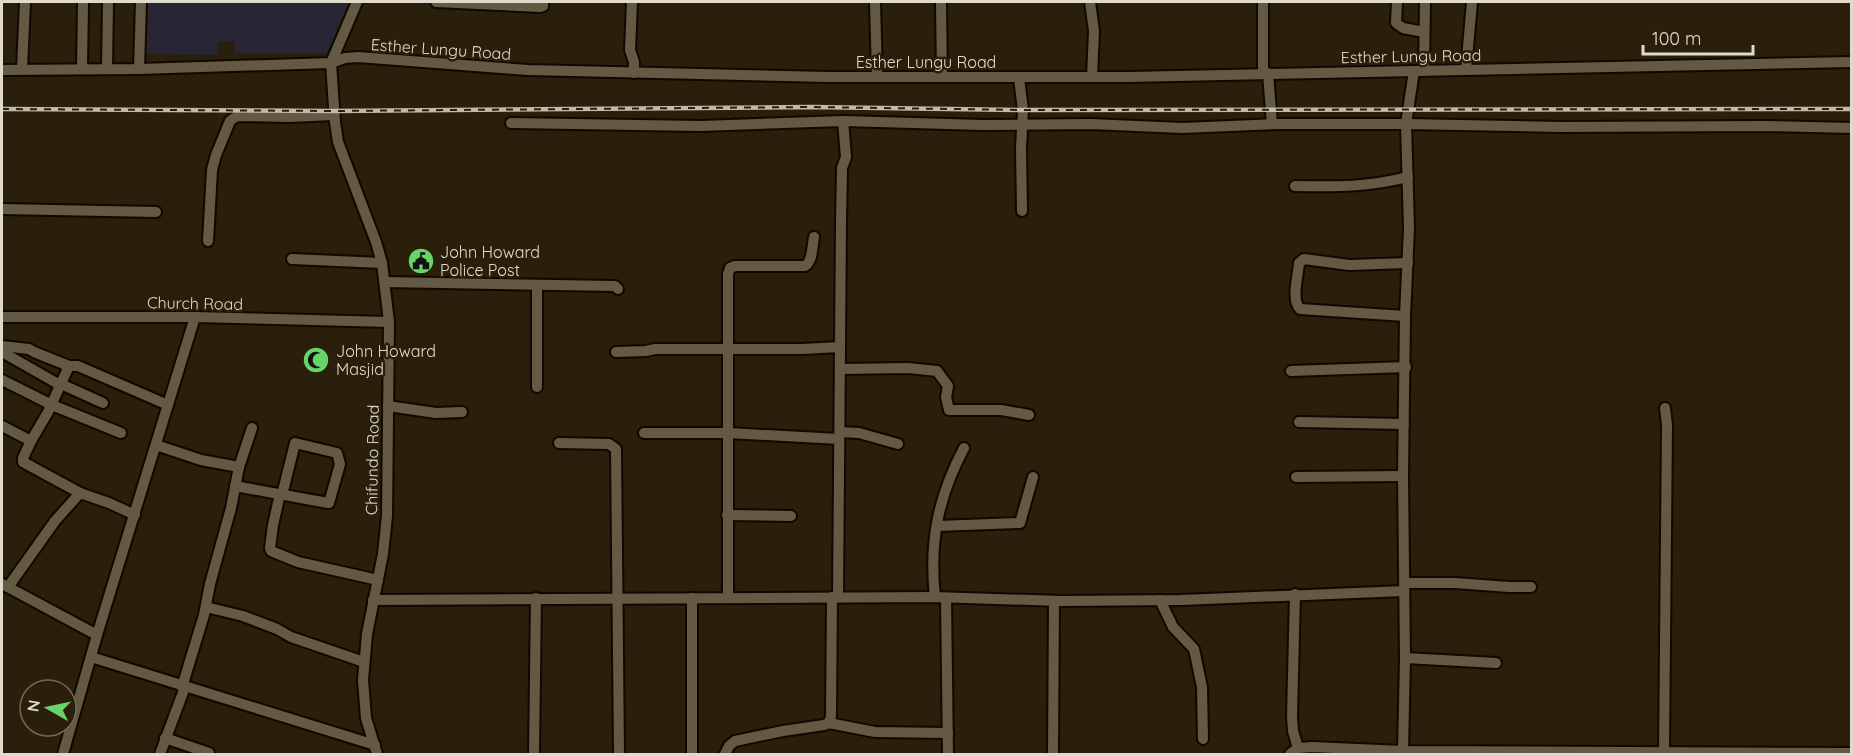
<svg xmlns="http://www.w3.org/2000/svg" width="1853" height="756" viewBox="0 0 1853 756" font-family="Quicksand,sans-serif">
	<style>
		.education { fill: #282535 }
		.lines { fill: none; stroke-linecap: round; stroke-linejoin: round }
		.minor-casing { stroke: #110800; stroke-width: 14 }
		.minor { stroke: #645943; stroke-width: 10 }
		.rail-casing { stroke: #c1baac; stroke-width: 4.5 }
		.rail { stroke: #291f0a; stroke-width: 2; stroke-dasharray: 7; stroke-linecap: butt }
		.labels { text-anchor: middle; dominant-baseline: central; stroke-width: 5; stroke-linejoin: round; paint-order: stroke }
		.street-label { font-size: 16px; fill: #e0dacd; stroke: #291f0a }
		.poi-label { font-size: 16px; fill: #e0dacd; stroke: #291f0a; text-anchor: start }
	</style>
	<rect width="100%" height="100%" fill="#291f0a"/>
	<!-- education -->
	<polygon class="education" points="144,2 349,2 327,53 235,53 234,41 218,42 217,55 144,54"/>
	<g class="lines">
		<defs>
			<g id="minor">
				<polyline points="357,2 331,63 335,122 338,142 376,242 382,263 389,322 387,516 383,554 367,634 363,680 366,718 377,754"/>
				<polyline points="436,2 540,7 543,6 543,2"/>
				<polyline points="632,2 630,50 634,62 634,73"/>
				<polyline points="875,2 877,77"/>
				<polyline points="941,2 942,77"/>
				<polyline points="1090,2 1094,31 1092,77"/>
				<polyline points="1397,2 1396,23 1403,28 1424,32"/>
				<polyline points="22,69 25,2"/>
				<polyline points="82,69 83,2"/>
				<polyline points="107,69 108,2"/>
				<polyline points="139,69 141,2"/>
				<polyline points="2,70 139,69 331,63 345,58 358,57 528,70 828,77 1129,77 1852,62"/>
				<polyline points="1466,70 1472,2"/>
				<polyline points="1424,71 1425,2"/>
				<polyline points="1268,73 1272,124"/>
				<polyline points="1263,74 1263,2"/>
				<polyline points="1019,78 1023,110 1021,148 1022,211"/>
				<polyline points="511,123 701,126 843,121 983,125 1091,124 1182,128 1278,124 1406,124 1561,127 1765,126 1852,128"/>
				<path d="M1295,186C1337,187 1368,187 1408,177"/>
				<polyline points="2,209 156,212"/>
				<polyline points="208,241 212,170 216,155 230,121 237,116 289,117 334,115"/>
				<polyline points="292,259 382,263"/>
				<polyline points="385,282 615,286 618,289"/>
				<path d="M1405,316L1300,309C1291,300 1298,276 1299,263L1304,259L1349,265L1408,263"/>
				<polyline points="2,317 195,317 389,322"/>
				<polyline points="2,346 29,349 34,352 69,366 78,366 168,405"/>
				<polyline points="2,352 60,385"/>
				<polyline points="616,352 646,351 655,349 802,349 840,347"/>
				<polyline points="840,369 908,368 937,371 948,386 946,397 949,410 1001,410 1029,415"/>
				<polyline points="1291,371 1406,367"/>
				<polyline points="2,380 52,405 121,433"/>
				<polyline points="61,384 103,403"/>
				<polyline points="537,387 537,285"/>
				<polyline points="388,406 436,413 462,412"/>
				<polyline points="1299,422 1404,424"/>
				<polyline points="2,426 31,441 23,458 23,462 80,493"/>
				<polyline points="840,432 859,433 898,444"/>
				<polyline points="644,433 728,433 839,439"/>
				<polyline points="31,441 48,412 69,366"/>
				<polyline points="559,443 609,444 616,449 619,754"/>
				<polyline points="156,445 201,460 239,467"/>
				<polyline points="1296,477 1403,476"/>
				<polyline points="235,486 328,503 329,503 340,464 337,453 295,443 282,495"/>
				<polyline points="280,494 273,525 270,548 271,551 298,562 378,580"/>
				<polyline points="727,515 791,516"/>
				<polyline points="937,526 1020,523 1033,477"/>
				<polyline points="1404,583 1455,583 1509,587 1531,587"/>
				<polyline points="2,584 97,635"/>
				<polyline points="8,587 55,521 80,493 109,503 135,515"/>
				<polyline points="1295,594 1292,716 1293,731 1298,748"/>
				<polyline points="838,597 841,222 842,168 846,157 843,121"/>
				<path d="M935,597C929,542 938,497 964,448"/>
				<polyline points="692,598 692,754"/>
				<path d="M728,598V274L730,268L735,266H805C813,261 812,247 814,237"/>
				<polyline points="946,598 948,754"/>
				<polyline points="373,600 935,597 1061,601 1181,600 1404,591"/>
				<polyline points="1160,600 1173,627 1194,649 1202,687 1203,739"/>
				<polyline points="206,607 243,616 277,629 291,637 364,662"/>
				<polyline points="91,657 375,745"/>
				<polyline points="1405,658 1496,663"/>
				<polyline points="182,687 204,615 210,584 231,508 239,467 252,428"/>
				<polyline points="829,723 831,716 832,597"/>
				<polyline points="165,738 209,753 208,754"/>
				<polyline points="1403,751 1405,658 1403,476 1405,316 1409,228 1406,124 1414,71"/>
				<polyline points="1664,751 1667,425 1665,408"/>
				<polyline points="63,754 97,635 195,317"/>
				<polyline points="160,754 185,687"/>
				<polyline points="534,754 536,598"/>
				<polyline points="725,754 729,746 735,741 783,731 824,725 829,723 875,732 948,733"/>
				<polyline points="1053,754 1054,601"/>
				<polyline points="1290,754 1298,748 1312,747 1403,751 1852,753"/>
			</g>
		</defs>
		<!-- minor casing -->
		<use href="#minor" class="minor-casing"/>
		<!-- minor -->
		<use href="#minor" class="minor"/>
		<defs>
			<polyline id="rail" points="2,109 334,111 811,107 1023,110 1852,109"/>
		</defs>
		<!-- rail casing -->
		<use href="#rail" class="rail-casing"/>
		<!-- rail -->
		<use href="#rail" class="rail"/>
	</g>
	<!-- icons -->
	<defs>
		<symbol id="civic-disc" viewBox="-11 -11 22 22"><circle r="9.5" fill="#66d466" stroke="#291f0a"/><path d="M-.6-6.5H3V-4.5H.6V-3L4-1V1h2V6H-6V1h2V-1L-.6-3ZM-1.2 2.5V6h2.4V2.5Z" fill="#111"/></symbol>
		<symbol id="mosque-disc" viewBox="-11 -11 22 22"><circle r="9.5" fill="#66d466" stroke="#291f0a"/><path d="M3.5-4.9A6 6 0 1 0 3.5 4.9A5 5 0 1 1 3.5-4.9Z" fill="#111"/></symbol>
	</defs>
	<g fill-rule="evenodd">
		<use href="#civic-disc" x="406" y="246" width="30" height="30"/>
		<use href="#mosque-disc" x="301" y="345" width="30" height="30"/>
	</g>
	<g class="labels">
		<!-- street labels -->
		<g class="street-label">
			<text transform="translate(441 49) rotate(4)">Esther Lungu Road</text>
			<text transform="translate(1411 56) rotate(-1)">Esther Lungu Road</text>
			<text x="926" y="62">Esther Lungu Road</text>
			<text transform="translate(195 303) rotate(1)">Church Road</text>
			<text transform="translate(372 460) rotate(-89)">Chifundo Road</text>
		</g>
		<!-- poi labels -->
		<g class="poi-label">
			<text x="440" y="252">John Howard<tspan x="440" dy="18">Police Post</tspan></text>
			<text x="336" y="351">John Howard<tspan x="336" dy="18">Masjid</tspan></text>
		</g>
	</g>
	<!-- border -->
	<rect width="1853" height="756" fill="none" stroke="#e0dacd" stroke-width="6"/>
	<!-- north arrow -->
	<g transform="translate(48 708) rotate(279)"><circle r="28" fill="#291f0a" stroke="#726a58" stroke-width="1.5"/>
	<path d="M0-4.5L10 22L0 15L-10 22Z" fill="#66d466"/>
	<text y="-9" font-size="16" font-weight="bold" text-anchor="middle" fill="#e0dacd">N</text>
	</g>
	<!-- scale -->
	<path d="M1643 45v9h110v-9" fill="none" stroke="#e0dacd" stroke-width="3"/>
	<text x="1652" y="45" font-size="18" fill="#e0dacd" stroke="#291f0a" stroke-width="4.5" paint-order="stroke">100 m</text>
</svg>
